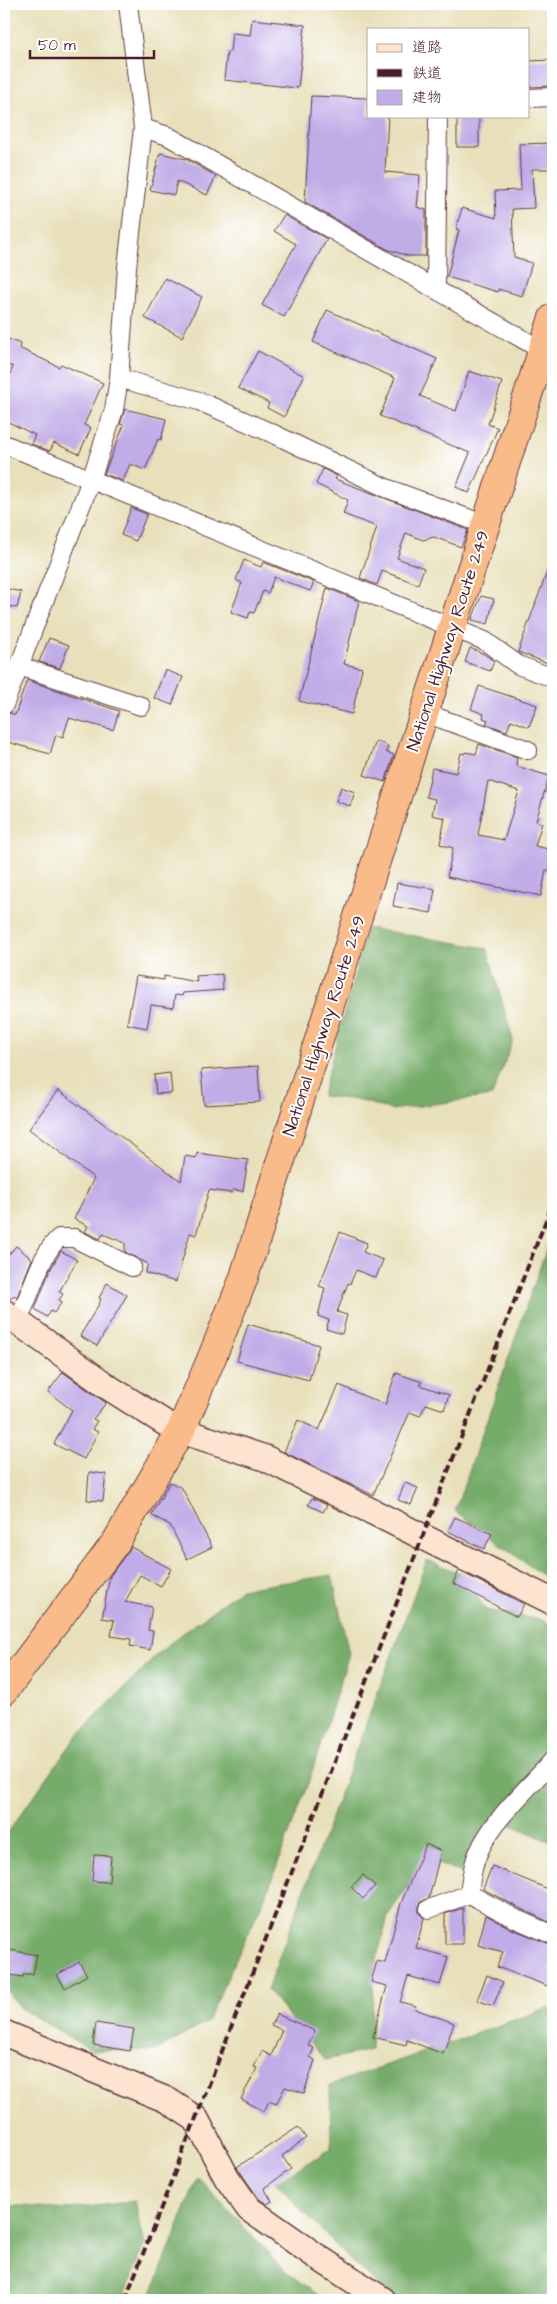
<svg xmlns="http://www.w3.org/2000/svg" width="557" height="2304" viewBox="0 0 557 2304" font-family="'Architects Daughter','Klee One',sans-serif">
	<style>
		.forest { fill: #76ac69; stroke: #60664a }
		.building { fill: #c0ace7; fill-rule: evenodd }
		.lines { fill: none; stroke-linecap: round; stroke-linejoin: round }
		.street-casing { stroke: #623c40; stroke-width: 20 }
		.secondary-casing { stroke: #623c40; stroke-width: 28 }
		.highway-casing { stroke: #623c40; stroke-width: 30 }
		.street { stroke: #fff; stroke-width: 18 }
		.secondary { stroke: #fde4d1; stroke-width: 25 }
		.highway { stroke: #fabb8b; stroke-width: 28 }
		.rail { stroke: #4a1f2b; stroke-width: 4; stroke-dasharray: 8 4; stroke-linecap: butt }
		.labels { text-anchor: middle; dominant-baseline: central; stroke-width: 4; stroke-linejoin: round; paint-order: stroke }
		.street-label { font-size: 18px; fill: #4a1f2b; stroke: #fff }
	</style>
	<rect width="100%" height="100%" fill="#fff"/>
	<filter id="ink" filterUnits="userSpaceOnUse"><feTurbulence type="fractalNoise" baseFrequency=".02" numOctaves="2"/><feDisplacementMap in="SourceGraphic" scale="10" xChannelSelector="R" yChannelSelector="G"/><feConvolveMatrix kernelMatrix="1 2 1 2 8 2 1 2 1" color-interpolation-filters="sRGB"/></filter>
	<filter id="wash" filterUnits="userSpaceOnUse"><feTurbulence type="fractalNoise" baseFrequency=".0096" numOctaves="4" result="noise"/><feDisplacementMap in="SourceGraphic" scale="20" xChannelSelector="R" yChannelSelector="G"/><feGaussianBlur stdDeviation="1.12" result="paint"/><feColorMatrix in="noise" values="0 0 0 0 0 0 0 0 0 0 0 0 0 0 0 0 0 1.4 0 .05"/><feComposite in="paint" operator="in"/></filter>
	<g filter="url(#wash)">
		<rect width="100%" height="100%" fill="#e8e0ba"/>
		<!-- forest -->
		<g class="forest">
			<polygon points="367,928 487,948 513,1040 492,1096 391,1110 359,1100 322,1096"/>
			<polygon points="552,1233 553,1233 553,1583 455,1511"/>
			<polygon points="427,1560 462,1574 486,1610 541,1620 553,1625 553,1843 507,1823 462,1873 427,1858 389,1914 374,1968 371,2050 325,2060 267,1990"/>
			<polygon points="332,1575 349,1654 310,1778 268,1890 207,2022 156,2051 91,2050 22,2009 4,1988 4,1838 76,1737 165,1647 241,1589"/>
			<polygon points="548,2008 553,2011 553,2300 396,2300 352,2262 275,2182 331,2149 330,2085"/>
			<polygon points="198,2177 286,2272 325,2300 149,2300"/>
			<polygon points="135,2201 145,2245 122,2300 4,2300 4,2205 71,2209"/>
		</g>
		<g id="blocks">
			<!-- building -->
			<g class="building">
				<polygon points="252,19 305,25 298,88 224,80 227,52 230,52 232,33 250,35"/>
				<polygon points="553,60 553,86 530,87 529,61"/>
				<polygon points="311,96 368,98 368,116 388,116 385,172 420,175 417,207 426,210 426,256 408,256 387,249 305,202"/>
				<rect x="457" y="116" width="22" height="31"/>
				<polygon points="553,143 553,169 532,169 534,208 512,209 514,257 532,263 522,296 498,289 498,292 447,277 459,230 456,229 462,208 496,218 495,191 521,190 519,144"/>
				<polygon points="160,153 186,159 216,176 207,195 177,181 174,195 150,190"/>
				<polygon points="284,215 327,239 284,317 262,305 296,244 274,231"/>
				<polygon points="165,278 202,297 182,337 145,318"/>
				<polygon points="327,310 437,359 420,396 456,411 469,371 502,382 488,424 498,428 469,493 456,487 470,453 380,416 395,378 313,342"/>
				<polygon points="4,337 20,344 19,348 59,367 61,364 103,383 84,425 91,428 79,454 54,443 50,451 31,444 35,435 4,420 4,387 13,367 4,363"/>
				<polygon points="258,351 304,376 284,417 267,408 269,403 238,388"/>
				<polygon points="125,409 166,419 161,440 158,439 145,470 130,464 123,481 104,474 124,425 120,424"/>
				<polygon points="323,469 337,476 335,479 468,530 461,547 434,537 423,540 406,533 397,558 424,568 418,584 382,571 377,585 360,578 377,527 343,514 348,500 316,484"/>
				<polygon points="131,508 147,514 136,541 121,535"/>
				<polygon points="552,558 553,559 553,665 518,652"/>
				<polygon points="244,560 261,567 263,562 314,582 310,591 274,577 268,593 263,591 254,613 250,612 248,618 231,612 242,583 236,580"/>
				<polygon points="4,588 21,592 17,608 4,605"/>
				<polygon points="327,588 359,601 344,664 362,668 352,714 299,701"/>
				<polygon points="481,596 494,599 488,624 472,620"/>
				<polygon points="49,638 69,645 60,668 39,662"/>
				<polygon points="470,648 484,654 494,661 490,671 465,662"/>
				<polygon points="165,670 183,677 172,705 154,698"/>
				<polygon points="27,680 119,711 113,730 69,718 63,737 56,735 50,754 4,741 6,715 10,713 15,715"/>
				<polygon points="479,686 537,705 529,727 511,720 507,731 486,724 488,720 483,718 484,714 471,709"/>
				<polygon points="376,741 388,746 386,752 394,755 385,782 364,775"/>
				<path d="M479,744L517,757L516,766L549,776L536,821L542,823L535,846L553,850V871L546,870L541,896L447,877L453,848L440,844L445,818L432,815L435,799L426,797L432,768L456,773L461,753L464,754L465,752L476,754ZM488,781L519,791L504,840L478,835Z"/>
				<polygon points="341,787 355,792 350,806 336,801"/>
				<polygon points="397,883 435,889 431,913 393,906"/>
				<polygon points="222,974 223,990 183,993 182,996 175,995 173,1008 151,1005 147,1028 127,1024 136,976 164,980 164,976 197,982 196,976"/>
				<polygon points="258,1066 260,1102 204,1105 201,1070"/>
				<polygon points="170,1073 172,1093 156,1094 154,1075"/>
				<polygon points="58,1090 181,1181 185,1156 196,1158 197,1153 248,1160 243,1191 233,1190 232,1193 209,1190 196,1235 190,1233 176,1282 145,1273 148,1264 125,1252 125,1243 103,1234 100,1239 85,1232 88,1226 74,1219 94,1178 29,1129"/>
				<polygon points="340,1232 367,1243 363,1252 383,1260 376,1278 356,1270 350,1284 348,1283 337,1312 347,1315 342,1334 326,1329 329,1320 318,1316 325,1288 319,1286"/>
				<polygon points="16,1246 32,1259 17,1297 14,1295 10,1299 4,1298 4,1260"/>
				<polygon points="61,1251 77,1260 59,1292 63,1294 59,1300 62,1302 54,1313 51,1311 47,1317 35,1309 50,1270"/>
				<polygon points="107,1283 127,1295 97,1346 80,1336 99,1304 101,1299 99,1298"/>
				<polygon points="248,1324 319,1345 309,1380 237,1361"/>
				<polygon points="63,1372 106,1403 93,1419 97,1421 92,1429 98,1432 84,1459 54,1444 72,1410 48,1392"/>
				<polygon points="396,1373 422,1382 420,1385 449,1395 444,1410 426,1404 420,1416 410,1412 373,1495 284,1452 298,1420 319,1430 339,1385 385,1405"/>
				<polygon points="89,1472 106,1474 103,1501 87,1500"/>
				<polygon points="170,1482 182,1488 212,1547 187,1559 170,1525 151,1515"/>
				<polygon points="405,1483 418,1488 411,1505 398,1500"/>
				<polygon points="312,1498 327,1505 323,1512 308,1505"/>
				<polygon points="455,1517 492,1534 484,1549 448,1531"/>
				<polygon points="131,1547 171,1569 161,1586 140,1575 125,1602 152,1607 148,1630 153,1631 150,1650 130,1646 131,1639 111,1636 114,1620 102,1618 110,1576"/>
				<polygon points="459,1571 524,1604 517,1617 453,1583"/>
				<polygon points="426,1844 441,1851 429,1898 421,1902 419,1907 419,1913 424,1918 416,1948 448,1957 440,1985 408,1976 400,2002 416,2006 415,2009 454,2023 443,2054 407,2040 406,2045 373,2037 387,1986 371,1982 377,1961 385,1963 401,1903"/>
				<polygon points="94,1855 111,1856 109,1882 92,1881"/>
				<polygon points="492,1866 553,1891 553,1924 521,1909 483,1889"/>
				<polygon points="363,1875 375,1886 363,1899 351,1887"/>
				<polygon points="463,1908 463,1944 445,1944 445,1914"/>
				<polygon points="486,1915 512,1929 553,1945 553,1958 549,1970 553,1971 553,1988 497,1967 503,1952 478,1945"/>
				<polygon points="4,1949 37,1955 33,1974 24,1974 23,1977 4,1974"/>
				<polygon points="79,1962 87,1975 65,1988 57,1975"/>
				<polygon points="487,1975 503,1982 493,2006 477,2000"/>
				<polygon points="277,2014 315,2031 308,2046 314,2048 310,2057 315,2060 304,2093 285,2087 276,2104 269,2101 264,2111 241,2099 257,2068 254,2067 262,2051 271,2056 282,2030 271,2025"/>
				<polygon points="96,2023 134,2029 130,2051 93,2045"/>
				<polygon points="298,2127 306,2138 282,2156 291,2169 264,2188 272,2201 267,2204 259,2199 237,2167"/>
			</g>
		</g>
	</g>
	<g filter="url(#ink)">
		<use href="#blocks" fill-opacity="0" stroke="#623c40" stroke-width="1"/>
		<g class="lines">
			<defs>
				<g id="street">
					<polyline points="528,98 553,97"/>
					<polyline points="143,128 168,136 533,345 552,353"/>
					<polyline points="436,290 438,116"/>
					<polyline points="119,378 199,401 276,435 386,488 486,525"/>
					<polyline points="4,444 485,641 518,665 553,678"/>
					<polyline points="19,666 141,706"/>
					<polyline points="4,705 91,480 114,410 119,378 127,267 143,128 128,4"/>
					<polyline points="425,713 528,750"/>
					<path d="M17,1321C31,1297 39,1255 59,1238H74L132,1267"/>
					<path d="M469,1894C471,1878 473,1863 480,1849C496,1816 529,1788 553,1760"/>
					<polyline points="429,1909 469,1894 516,1919 553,1935"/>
				</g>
				<g id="secondary">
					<polyline points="4,1312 108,1387 173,1428 265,1458 553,1602"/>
					<polyline points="4,2033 167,2100 196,2119 227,2178 249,2209 316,2256 383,2300"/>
				</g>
				<polyline id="highway" points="4,1691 116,1542 181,1430 212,1357 243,1280 354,929 553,318"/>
			</defs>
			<!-- street casing -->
			<use href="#street" class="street-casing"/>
			<!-- secondary casing -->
			<use href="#secondary" class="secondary-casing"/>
			<!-- highway casing -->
			<use href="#highway" class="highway-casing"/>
			<!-- street -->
			<use href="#street" class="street"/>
			<!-- secondary -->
			<use href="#secondary" class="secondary"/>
			<!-- highway -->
			<use href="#highway" class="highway"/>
			<!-- rail -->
			<polyline class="rail" points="125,2300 553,1202"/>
		</g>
	</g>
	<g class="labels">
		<!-- street labels -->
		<g class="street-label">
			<text transform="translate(448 641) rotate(-72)">National Highway Route 249</text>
			<text transform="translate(324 1026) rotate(-72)">National Highway Route 249</text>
		</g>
	</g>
	<!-- margin -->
	<rect width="557" height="2304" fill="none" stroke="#fff" stroke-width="20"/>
	<!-- legend -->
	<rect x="367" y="28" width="162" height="90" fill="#ffffff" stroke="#b7a5aa"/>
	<rect x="377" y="44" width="25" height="8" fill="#fde4d1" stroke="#b7a5aa"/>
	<text x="412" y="52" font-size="15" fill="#4a1f2b">道路</text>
	<rect x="377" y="69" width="25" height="8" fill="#4a1f2b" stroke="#b7a5aa"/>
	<text x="412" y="78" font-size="15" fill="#4a1f2b">鉄道</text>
	<rect x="377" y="90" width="25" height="15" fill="#c0ace7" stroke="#b7a5aa"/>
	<text x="412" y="102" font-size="15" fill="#4a1f2b">建物</text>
	<!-- scale -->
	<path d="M30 50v8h124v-8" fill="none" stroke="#4a1f2b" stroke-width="2.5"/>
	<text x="38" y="50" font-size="15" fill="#4a1f2b" stroke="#ffffff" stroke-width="4" paint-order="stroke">50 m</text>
</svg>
